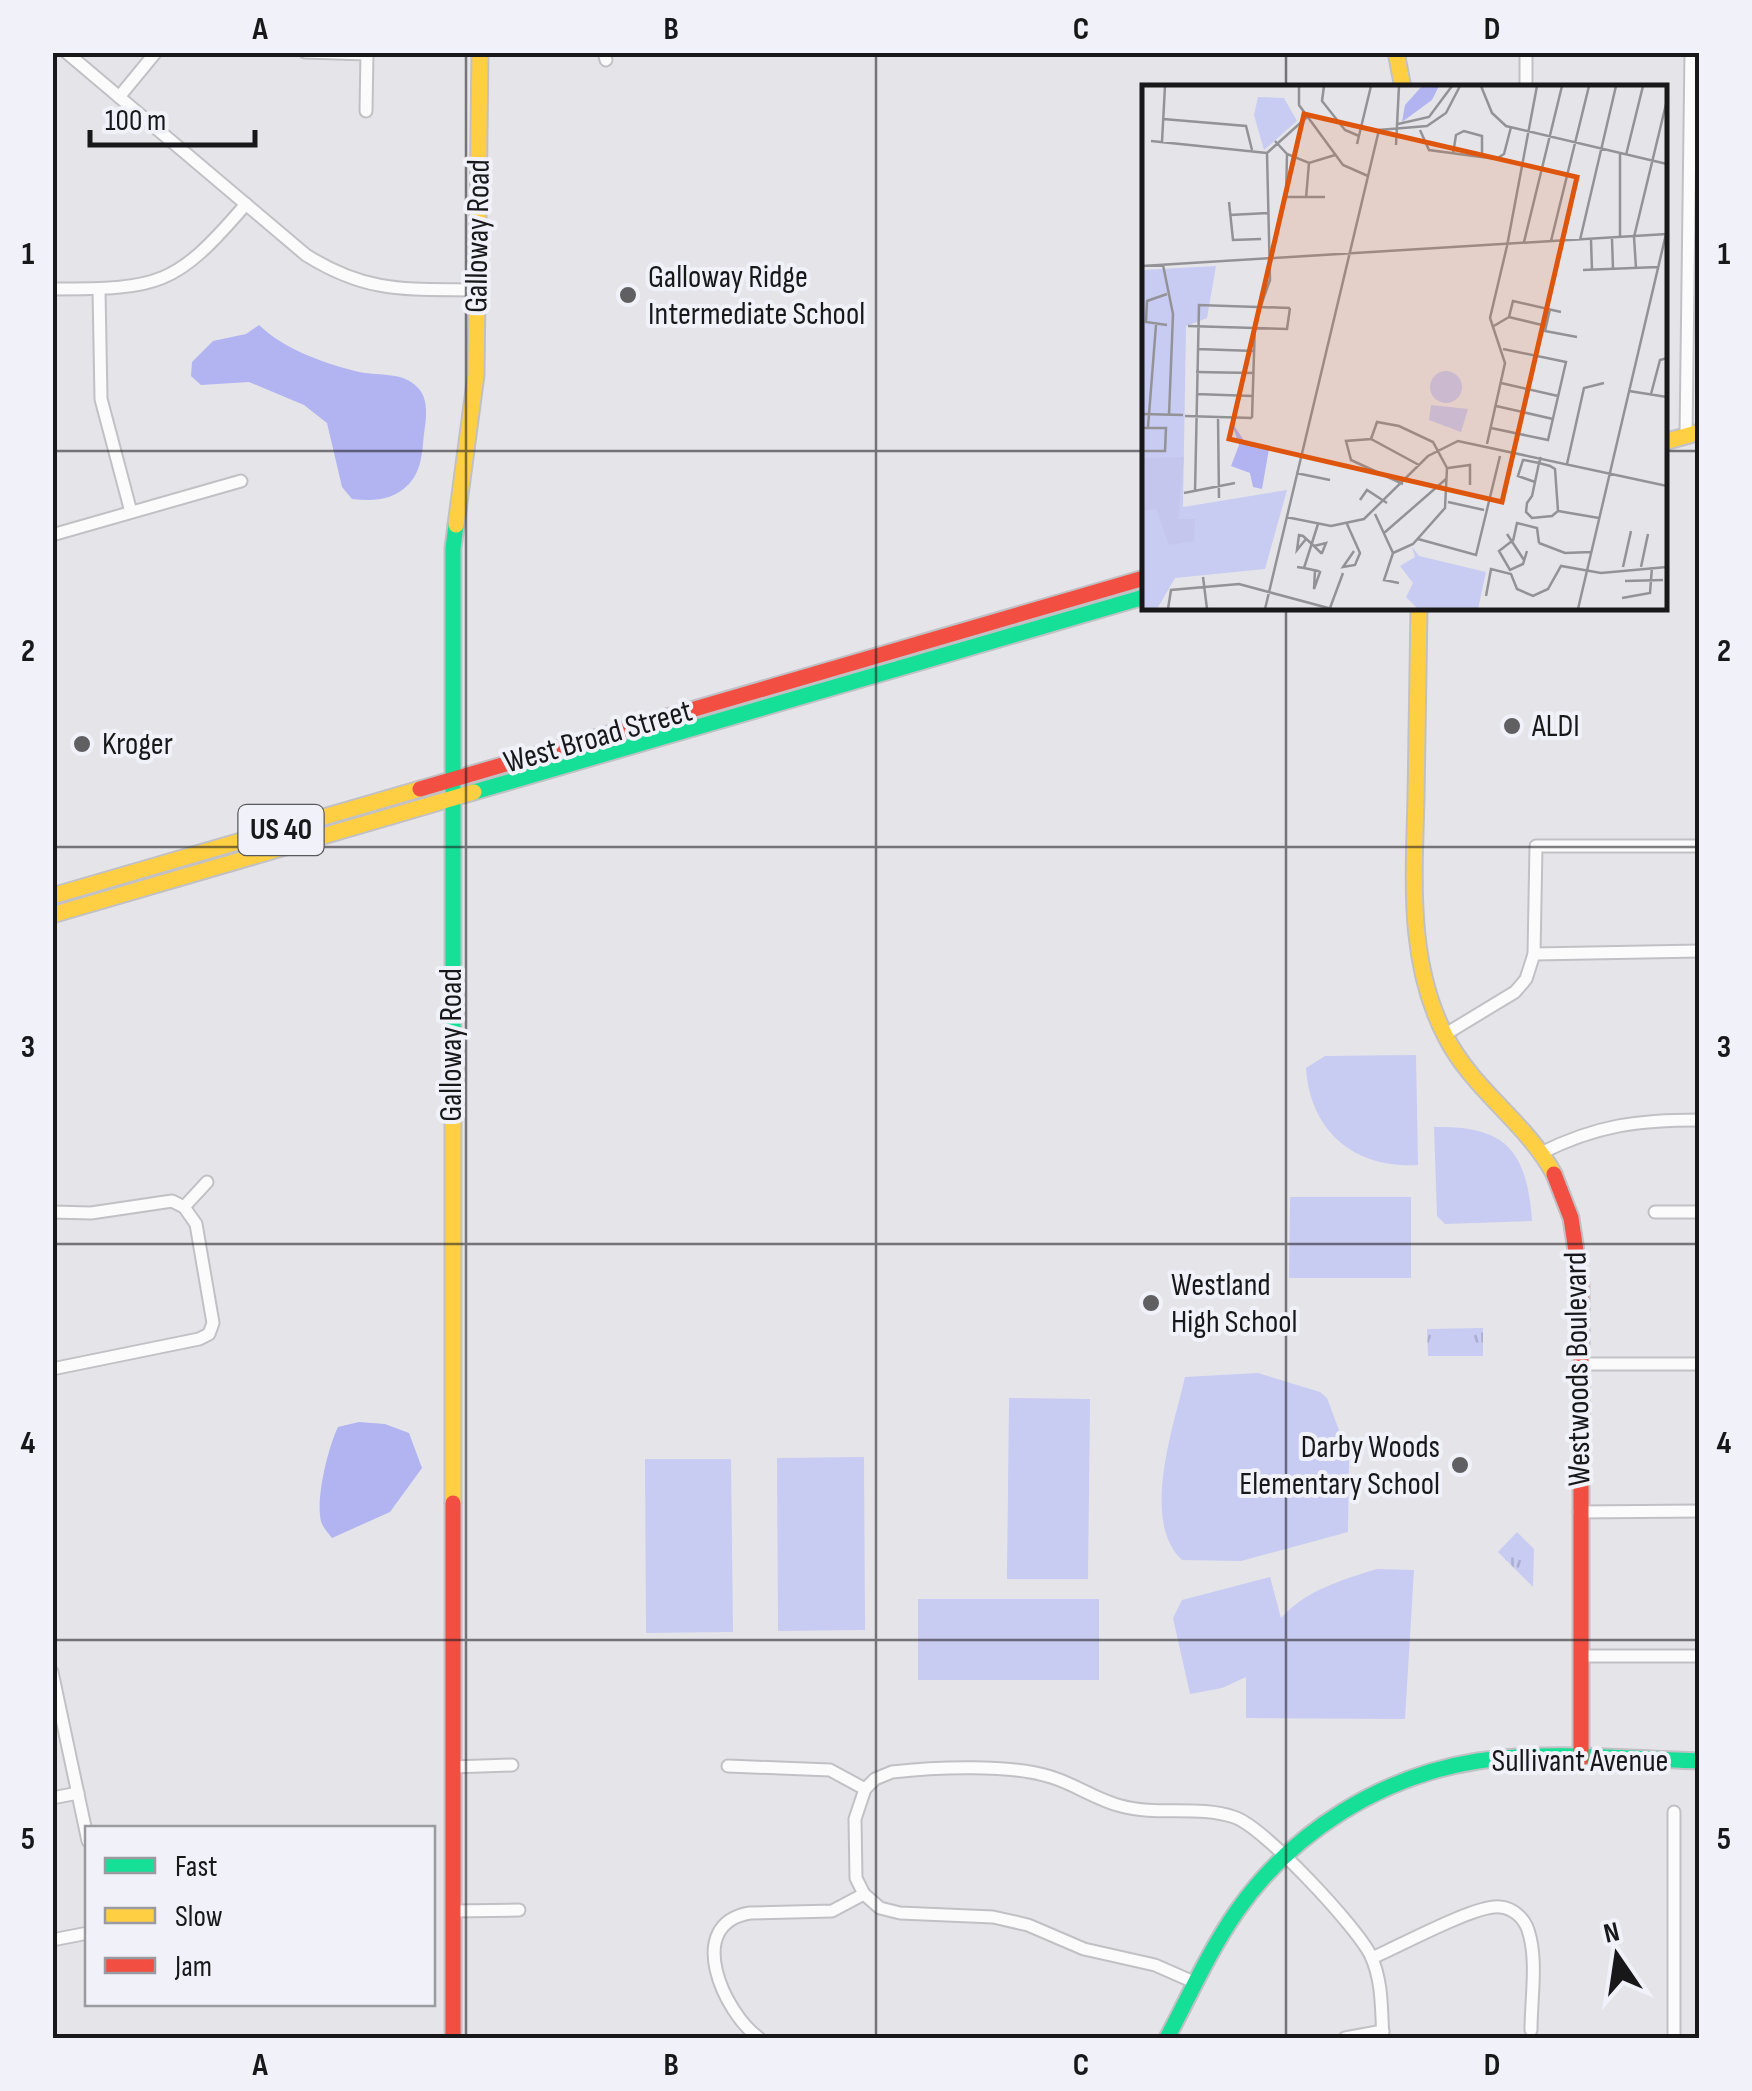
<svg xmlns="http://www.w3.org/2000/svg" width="1752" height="2091" viewBox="0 0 1752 2091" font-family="'Sofia Sans Condensed',sans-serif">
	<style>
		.grass { fill: #c8cbf2 }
		.park { fill: url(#park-tufts) }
		.water { fill: #b1b4f1 }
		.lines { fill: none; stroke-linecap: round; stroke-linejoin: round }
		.street-casing { stroke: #c1c1c5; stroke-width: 15 }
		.fast-casing { stroke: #c1c1c5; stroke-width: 19 }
		.slow-casing { stroke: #c1c1c5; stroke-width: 19 }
		.jam-casing { stroke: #c1c1c5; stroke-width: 19 }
		.street { stroke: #fbfbfc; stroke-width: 11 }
		.fast { stroke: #16e098; stroke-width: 15 }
		.slow { stroke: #ffcf43; stroke-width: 15 }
		.jam { stroke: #f24e42; stroke-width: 15 }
		.grid { fill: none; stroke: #18181b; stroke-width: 2.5; stroke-opacity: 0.55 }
		.poi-dot { fill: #606063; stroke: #f1f2f9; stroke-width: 4 }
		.labels { text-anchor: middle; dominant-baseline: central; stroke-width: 8; stroke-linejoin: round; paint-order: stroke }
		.shield { fill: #f1f2f9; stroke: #59595e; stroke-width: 2.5 }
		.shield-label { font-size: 30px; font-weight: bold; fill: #18181b }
		.street-label { font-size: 32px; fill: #18181b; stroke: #f1f2f9 }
		.poi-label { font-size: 32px; fill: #18181b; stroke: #f1f2f9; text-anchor: start }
		.inset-road { fill: none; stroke: #939397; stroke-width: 2.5 }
		.view { fill: #de560d; fill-opacity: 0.15; stroke: #de560d; stroke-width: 5 }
		.inset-edge { fill: none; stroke: #18181b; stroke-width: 5 }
		.neatline { fill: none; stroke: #18181b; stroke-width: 4 }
		.grid-label { font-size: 32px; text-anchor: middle; font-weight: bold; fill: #18181b }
	</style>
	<defs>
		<pattern id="park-tufts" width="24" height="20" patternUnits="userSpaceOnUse" patternTransform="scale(2.5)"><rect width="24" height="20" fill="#c8cbf2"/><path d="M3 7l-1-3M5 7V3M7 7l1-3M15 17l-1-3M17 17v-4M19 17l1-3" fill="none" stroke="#abaecf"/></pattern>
	</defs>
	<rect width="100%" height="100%" fill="#e5e5e9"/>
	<!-- grass -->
	<g class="grass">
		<path d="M1416,1055L1418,1165C1354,1169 1310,1131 1306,1068L1325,1056Z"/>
		<path d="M1434,1127C1507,1125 1527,1152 1532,1221L1445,1224L1437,1216Z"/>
		<polygon points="1290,1197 1411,1197 1411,1278 1289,1278"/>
		<path d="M1258,1373L1320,1392L1327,1398L1349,1457L1348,1532L1241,1561L1182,1560C1140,1521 1174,1426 1185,1377Z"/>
		<polygon points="1009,1398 1090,1399 1088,1579 1007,1579"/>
		<polygon points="864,1457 865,1630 778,1631 777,1458"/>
		<polygon points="645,1459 731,1459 733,1632 646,1633"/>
		<path d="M1377,1569L1414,1570L1405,1719L1246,1718V1677L1222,1688L1190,1694L1173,1618L1182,1600L1270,1577L1281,1618C1306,1590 1342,1580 1377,1569Z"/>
		<rect x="918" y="1599" width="181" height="81"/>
	</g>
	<!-- park -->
	<g class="park">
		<polygon points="1483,1328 1483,1356 1428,1356 1427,1329"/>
		<polygon points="1517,1532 1534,1549 1533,1587 1498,1552"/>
	</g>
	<!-- water -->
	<g class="water">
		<path d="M259,325C284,349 321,362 355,371C377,377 403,370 419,389C429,400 426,420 424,434C422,452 422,470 409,484C393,501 373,501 352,499L342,487L327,423L304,405L249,382L201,385L191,376L192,362L213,341L246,334Z"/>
		<path d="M359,1422L385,1424L409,1433L422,1468L390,1512L332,1538C329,1534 325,1530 322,1524C314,1504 328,1447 338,1427Z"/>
	</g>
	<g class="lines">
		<defs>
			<g id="street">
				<path d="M66,52L306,255C368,294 407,289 477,290"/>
				<polyline points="305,52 367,54"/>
				<polyline points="604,52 606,60"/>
				<polyline points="1526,52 1526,88"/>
				<polyline points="119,97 156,52"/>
				<polyline points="366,111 367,52"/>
				<path d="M52,289C159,289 175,287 246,204"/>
				<polyline points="99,290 101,399 131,512"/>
				<polyline points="1686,436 1691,52"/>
				<polyline points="52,535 241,481"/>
				<polyline points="1534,954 1700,951"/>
				<polyline points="1444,1035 1515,992 1526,979 1534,954 1536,846 1700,846"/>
				<path d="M1541,1153C1597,1125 1638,1120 1700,1120"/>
				<polyline points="184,1207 207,1182"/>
				<polyline points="52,1212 91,1213 172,1201 184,1207 196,1224 213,1323 209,1334 199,1339 52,1369"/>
				<polyline points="1655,1212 1700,1212"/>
				<polyline points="1579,1364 1700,1364"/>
				<polyline points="1579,1512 1700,1511"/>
				<polyline points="1581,1656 1700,1656"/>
				<polyline points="52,1672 88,1841"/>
				<polyline points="728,1766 830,1770 865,1789"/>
				<polyline points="452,1767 512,1765"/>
				<polyline points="52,1798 78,1793"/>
				<polyline points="453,1911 519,1910"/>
				<polyline points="52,1940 88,1933"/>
				<path d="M1372,1958C1398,1947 1476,1904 1500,1907C1513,1908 1524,1918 1528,1930C1538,1959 1531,1999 1531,2030"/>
				<path d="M1196,1983L1155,1965L1084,1949L1028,1925L993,1917L900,1913L880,1908L864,1894L856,1878L855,1819L865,1789L875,1779L892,1772C935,1767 1011,1764 1051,1777C1075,1784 1096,1800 1121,1806C1158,1816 1198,1805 1234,1817C1263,1826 1358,1928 1371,1956C1383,1983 1381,2010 1383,2038"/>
				<path d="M759,2038C724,2013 683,1924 750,1913L832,1911L864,1894"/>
				<polyline points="1345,2038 1383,2031"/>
				<polyline points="1674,2038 1674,1812"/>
			</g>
			<g id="fast">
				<polyline points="474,792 1144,597"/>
				<polyline points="453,1098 453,548 456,525"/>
				<path d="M1167,2038C1190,1995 1209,1951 1237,1911C1293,1831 1382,1776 1478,1761C1551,1750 1627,1759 1700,1761"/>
			</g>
			<g id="slow">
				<polyline points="1396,52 1403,88"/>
				<polyline points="1664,442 1700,432"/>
				<polyline points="456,525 476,375 480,52"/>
				<path d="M1419,608C1418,671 1417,735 1416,798C1414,879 1407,963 1446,1037C1473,1090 1526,1122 1554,1174"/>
				<polyline points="52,896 420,789"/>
				<polyline points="52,915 474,792"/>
				<polyline points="453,1098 453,1503"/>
			</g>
			<g id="jam">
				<polyline points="420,789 1144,578"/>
				<polyline points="1554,1174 1571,1218 1581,1284 1581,1759"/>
				<polyline points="453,1503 453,2038"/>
			</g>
		</defs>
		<!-- street casing -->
		<use href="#street" class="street-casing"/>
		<!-- fast casing -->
		<use href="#fast" class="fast-casing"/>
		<!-- slow casing -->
		<use href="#slow" class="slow-casing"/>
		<!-- jam casing -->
		<use href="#jam" class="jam-casing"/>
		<!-- street -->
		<use href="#street" class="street"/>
		<!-- fast -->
		<use href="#fast" class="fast"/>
		<!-- slow -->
		<use href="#slow" class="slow"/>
		<!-- jam -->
		<use href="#jam" class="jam"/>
	</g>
	<!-- grid -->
	<path class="grid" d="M466,52V2038M876,52V2038M1286,52V88M52,451H1144M1664,451H1700M1286,608V2038M52,847H1700M52,1244H1700M52,1640H1700"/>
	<!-- markers -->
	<g class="poi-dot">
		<circle cx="628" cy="295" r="10"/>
		<circle cx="1512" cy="726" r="10"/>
		<circle cx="82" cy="744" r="10"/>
		<circle cx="1151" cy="1303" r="10"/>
		<circle cx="1460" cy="1465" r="10"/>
	</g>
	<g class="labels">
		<!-- shield labels -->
		<rect class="shield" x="238.5" y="805" width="85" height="50" rx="8"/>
		<g class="shield-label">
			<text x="281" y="830">US 40</text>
		</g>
		<!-- street labels -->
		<g class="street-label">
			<text transform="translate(478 236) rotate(-89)">Galloway Road</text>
			<text transform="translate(598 737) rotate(-16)">West Broad Street</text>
			<text transform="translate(451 1045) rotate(-90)">Galloway Road</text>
			<text transform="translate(1578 1369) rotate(-91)">Westwoods Boulevard</text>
			<text x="1580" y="1761">Sullivant Avenue</text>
		</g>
		<!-- poi labels -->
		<g class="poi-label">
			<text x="648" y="277">Galloway Ridge<tspan x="648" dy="37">Intermediate School</tspan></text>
			<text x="1532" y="726">ALDI</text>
			<text x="102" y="744">Kroger</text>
			<text x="1171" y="1285">Westland<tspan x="1171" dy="37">High School</tspan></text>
			<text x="1440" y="1447" text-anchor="end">Darby Woods<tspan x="1440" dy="37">Elementary School</tspan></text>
		</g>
	</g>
	<!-- overview -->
	<g transform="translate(1142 85)">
		<rect width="525" height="525" fill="#e5e5e9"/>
		<path d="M74,181L65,233L44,241L41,422L145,405L123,484L33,493L15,524H0V185ZM288 302a16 16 0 1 1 32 0a16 16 0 1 1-32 0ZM289,320L326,324L319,347L287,335Z" fill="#c8cbf2"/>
		<path d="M42,372L36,434H53L52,456L27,460L14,424L0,426V373Z" fill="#c4c6ee"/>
		<path d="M116,12L142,13L155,36L122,65L112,30ZM270,462L277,471L344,487L336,524H276L264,512L271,498L258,481L273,472Z" fill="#c8cbf2"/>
		<path d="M280,1H297L290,15L260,37L263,20ZM89,336L103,357L127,364L120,404L111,402L108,388L89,381L97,360Z" fill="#b1b4f1"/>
		<path class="inset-road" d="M157,1V20L201,80L226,91M182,1L180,16L203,45L217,51M339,1L350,28L364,41L525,79M21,34L104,41L110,65M256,39L287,32L310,1M278,45L287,65L354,74L362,69L369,42M9,56L125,68M133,56L145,69L167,78L193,70M20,57L23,1M215,59L229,1M254,60L257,1M125,68L165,32M478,68V152M145,69L144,112H183M311,69L314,50L322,46L340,51V73M484,70L501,1M164,113L167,78M87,117L91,155L119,154M88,130L126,128M470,154L471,184M438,155L474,1M449,155L450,186M409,156L447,1M382,157L420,1M365,161L395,1M21,180L31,229L27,330M0,181L525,149M494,183L492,152L525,15M441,185L516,182M408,224L403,246L435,252M367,232L371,216L419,227M25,240L4,237L5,216L25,209M46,241L145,244L148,223M350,242L367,232L404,241M55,264L112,266M54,287L111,288M359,298L416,311M487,306L525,312M54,309L110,311M509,309L518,275L525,273M354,321L411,334M0,329L41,330M43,331L110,333M76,332L77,413M110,333L113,237L128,195L125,68M6,342L14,240M0,343H24L23,366H0M349,343L406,355L424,277L361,264M229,354L235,337L257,341L291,357L305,383L303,423L271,459L251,468M345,359L363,278L348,233L365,161M425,379L442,303L462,298M306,383L328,380V400M154,388L188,395M393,397L376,391L381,375H382L397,378L408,381L413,384L416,426L410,431L390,433L384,427L385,418L390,411L393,397L397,378L399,372M261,399L209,375L204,356L229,354L277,380M53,407L57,220L148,223M42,408L93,398M218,415L225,405L245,418M306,417L342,425M416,426L457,433M233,429L251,468M144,432L189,441L222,434L286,371L316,356L525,401M205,439L218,468L213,480L201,482L212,466M242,448L304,394M365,449L382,475M164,454L155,465L157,450L161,451L171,460L179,468H180L184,458L172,461M276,454L334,470L358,371M370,456L357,466L368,485L381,479L385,466M371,456L375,438L395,443L397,458M397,458L423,468L449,467M251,468L242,495L257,498M155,482L162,483L176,486L178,487L172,504L173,485M481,482L489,446M499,482L506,449M162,483L176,439M61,492L65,524M483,496L521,495M344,511L349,484L369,489L375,504L391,511L406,504L419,481L459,488L525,482M480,513L508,508L510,482M188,523L201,488M26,524L29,505L97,499L190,524M123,524L237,45L285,41L304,28L318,1M436,524L524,149"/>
		<path class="view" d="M162,29L435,92L360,417L87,354Z"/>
		<rect width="525" height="525" class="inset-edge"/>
	</g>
	<!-- border -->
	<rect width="1752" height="2091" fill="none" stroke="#f1f2f9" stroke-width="110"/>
	<!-- legend -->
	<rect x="85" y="1826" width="350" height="180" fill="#f1f2f9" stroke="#9a9ba0" stroke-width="2.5"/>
	<rect x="105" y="1858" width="50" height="15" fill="#16e098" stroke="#9a9ba0" stroke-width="2.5"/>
	<text x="175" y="1876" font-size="30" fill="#18181b">Fast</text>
	<rect x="105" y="1908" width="50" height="15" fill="#ffcf43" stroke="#9a9ba0" stroke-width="2.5"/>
	<text x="175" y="1926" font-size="30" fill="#18181b">Slow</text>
	<rect x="105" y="1958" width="50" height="15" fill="#f24e42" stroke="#9a9ba0" stroke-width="2.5"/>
	<text x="175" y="1976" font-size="30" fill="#18181b">Jam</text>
	<!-- north arrow -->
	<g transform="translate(1617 1956) rotate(347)" stroke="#f1f2f9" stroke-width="8" paint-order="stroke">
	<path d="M0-8L18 38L0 25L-18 38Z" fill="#18181b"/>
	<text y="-15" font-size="28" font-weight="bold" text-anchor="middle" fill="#18181b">N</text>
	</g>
	<!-- scale -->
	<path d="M90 130v15h165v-15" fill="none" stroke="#18181b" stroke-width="5"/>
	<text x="105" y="130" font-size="30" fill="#18181b" stroke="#f1f2f9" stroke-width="8" paint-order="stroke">100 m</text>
	<rect x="55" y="55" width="1642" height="1981" class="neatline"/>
	<g class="grid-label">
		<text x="260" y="39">A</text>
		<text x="671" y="39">B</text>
		<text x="1081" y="39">C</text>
		<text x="1492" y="39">D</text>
		<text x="28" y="264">1</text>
		<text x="1724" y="264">1</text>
		<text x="28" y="661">2</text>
		<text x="1724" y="661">2</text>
		<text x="28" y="1057">3</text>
		<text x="1724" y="1057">3</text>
		<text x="28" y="1453">4</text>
		<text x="1724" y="1453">4</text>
		<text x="28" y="1849">5</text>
		<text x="1724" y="1849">5</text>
		<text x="260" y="2075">A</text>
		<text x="671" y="2075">B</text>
		<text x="1081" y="2075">C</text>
		<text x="1492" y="2075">D</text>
	</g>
</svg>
